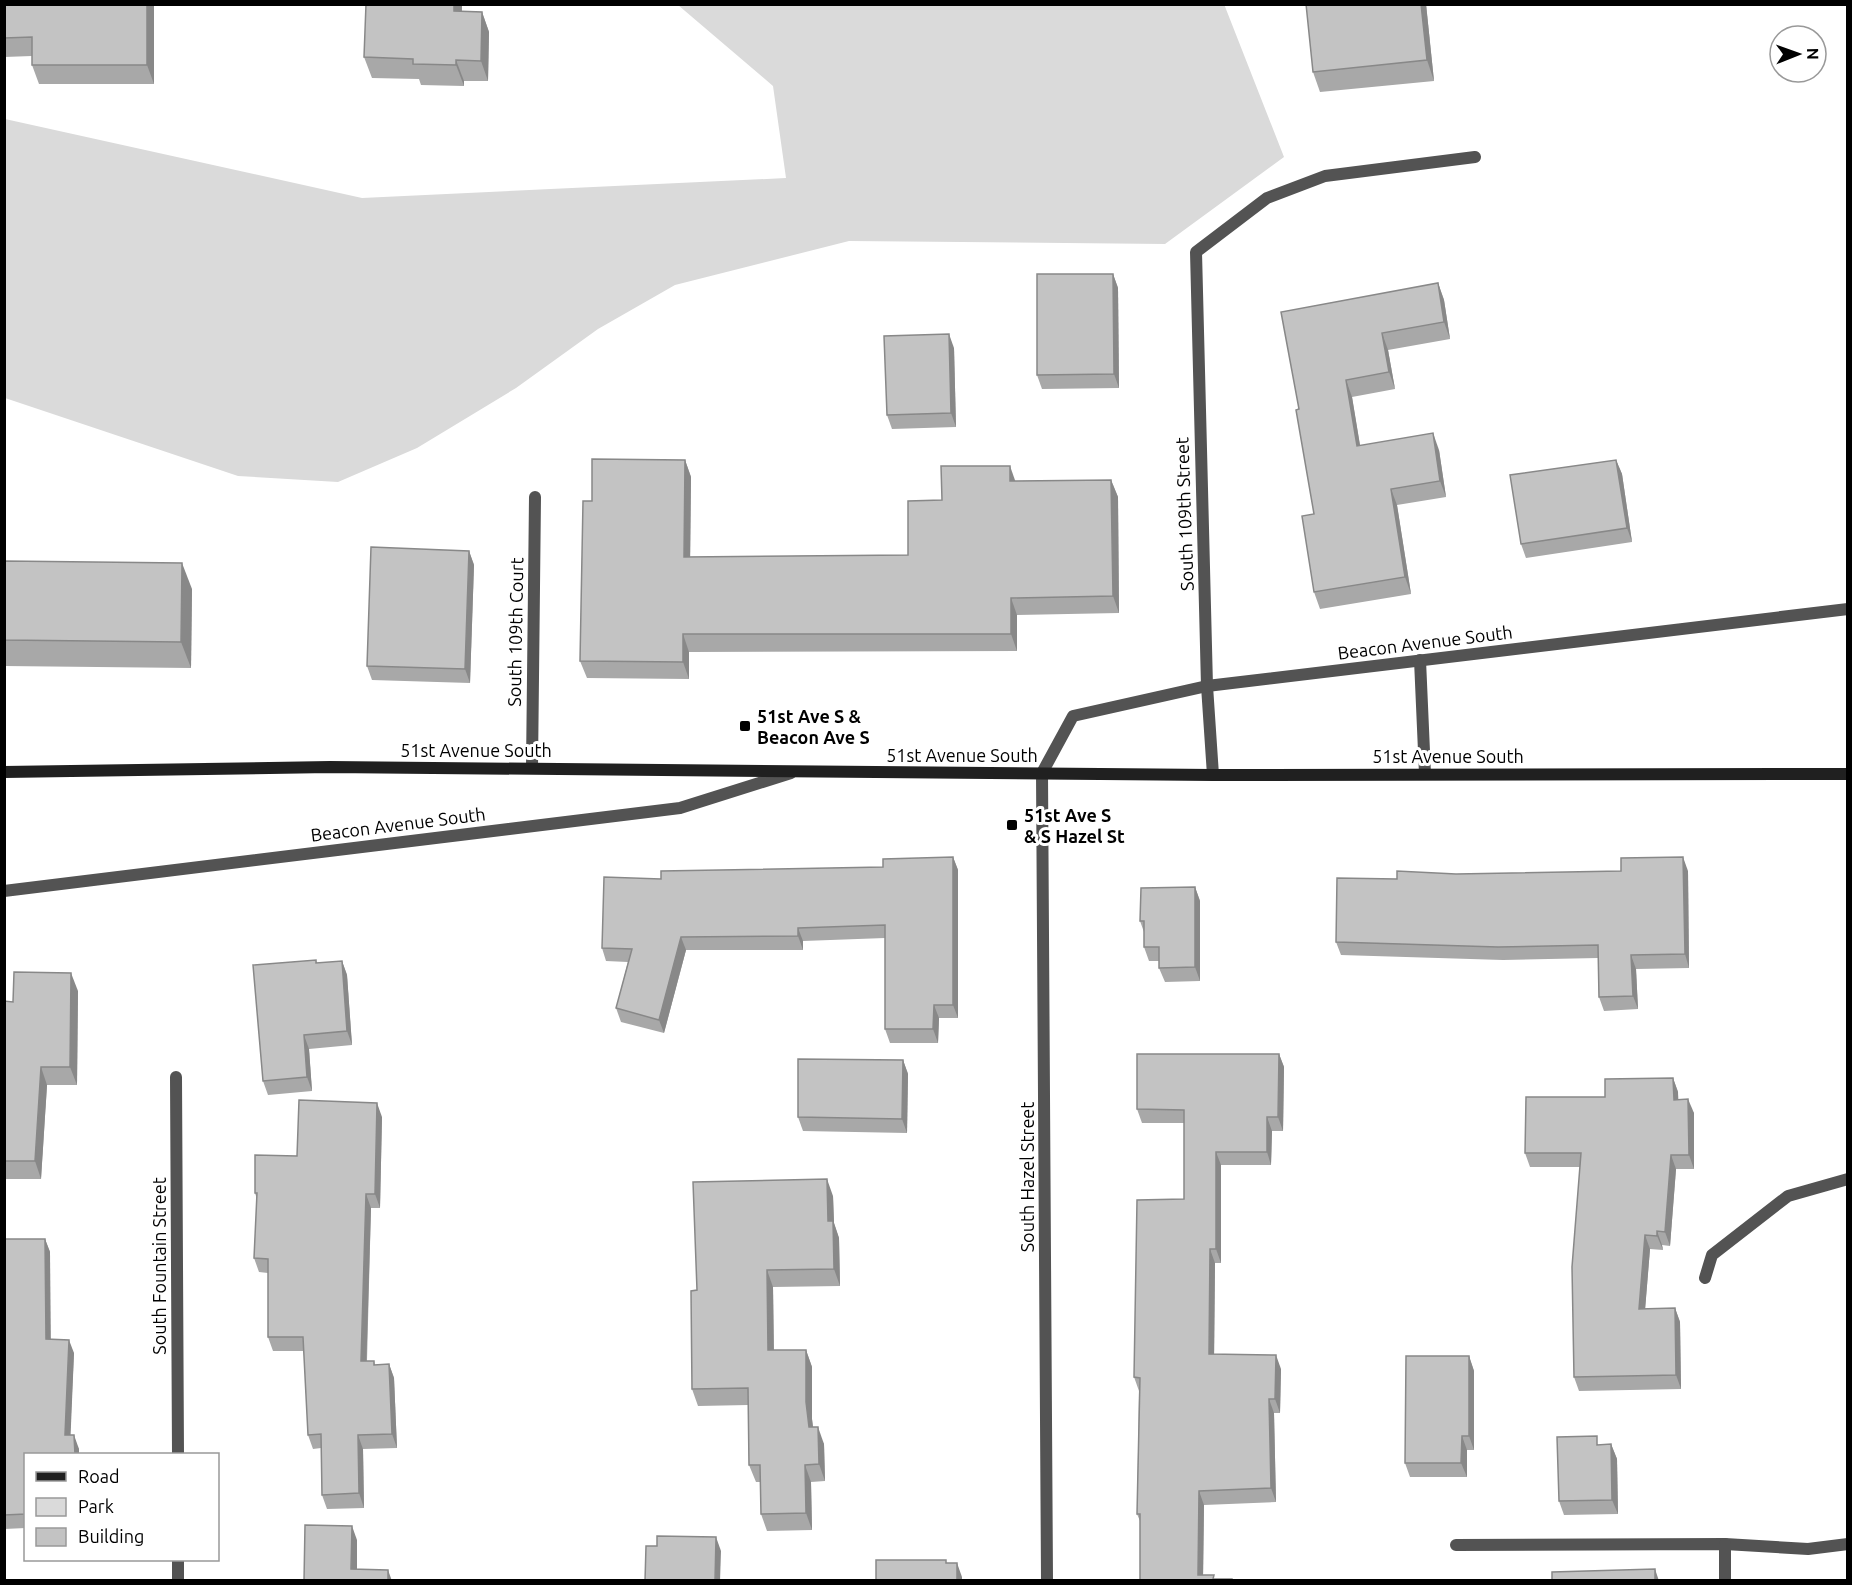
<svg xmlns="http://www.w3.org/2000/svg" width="1852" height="1585" viewBox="0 0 1852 1585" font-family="Ubuntu,sans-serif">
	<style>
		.green { fill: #dadada }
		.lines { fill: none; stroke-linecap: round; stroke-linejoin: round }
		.lane { stroke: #535353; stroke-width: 12 }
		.street { stroke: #535353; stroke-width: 12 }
		.secondary { stroke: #202020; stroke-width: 12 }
		.wall { fill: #a8a8a8 }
		.shaded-wall { fill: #888 }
		.building { fill: #c3c3c3; stroke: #888; stroke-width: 1.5 }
		.poi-dot { fill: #000; stroke: #fff; stroke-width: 2 }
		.labels { text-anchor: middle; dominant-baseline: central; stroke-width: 6; stroke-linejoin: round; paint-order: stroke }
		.street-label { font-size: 18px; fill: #000; stroke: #fff }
		.poi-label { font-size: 18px; font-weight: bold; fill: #000; stroke: #fff; text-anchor: start }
	</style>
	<rect width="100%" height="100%" fill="#fff"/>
	<!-- green -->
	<polygon class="green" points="1224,4 1284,157 1165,244 849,241 675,285 598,329 516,388 417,448 338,482 238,476 5,398 5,119 362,198 786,178 773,86 678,5"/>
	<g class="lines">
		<!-- lane -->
		<g class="lane">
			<polyline points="1705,1278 1712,1255 1788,1196 1848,1179"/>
			<polyline points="1456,1545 1725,1544 1808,1549 1848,1544"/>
			<polyline points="1725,1580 1725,1544"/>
		</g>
		<!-- street -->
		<g class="street">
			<polyline points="1420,660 1425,774"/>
			<polyline points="532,768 535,497"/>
			<polyline points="1213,775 1207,686 1196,252 1267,198 1325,176 1475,157"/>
			<polyline points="4,891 680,808 791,773"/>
			<polyline points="176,1077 178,1454"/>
			<polyline points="178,1560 178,1580"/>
			<polyline points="1047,1580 1042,773 1073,716 1207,686 1848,609"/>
		</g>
		<!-- secondary -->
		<polyline class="secondary" points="4,772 330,767 1213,775 1848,774"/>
	</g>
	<!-- wall -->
	<g class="wall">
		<polygon points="4,4 154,4 154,84 39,84 32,65 32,56 4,57"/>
		<polygon points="462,4 462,11 482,12 489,32 488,81 464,81 464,86 421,85 419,79 372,78 364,57"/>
		<polygon points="1426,4 1434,81 1320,92 1313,72"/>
		<polygon points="1113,274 1118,288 1119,388 1042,389 1037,375"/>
		<polygon points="1438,283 1444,300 1450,339 1388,350 1395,389 1352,397 1360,446 1439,450 1446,497 1397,505 1411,594 1320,609 1314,592 1314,514 1299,409"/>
		<polygon points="954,348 956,427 892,429 887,415"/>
		<polygon points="685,460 691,477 690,557 908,555 942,500 1015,481 1111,480 1118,497 1119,613 1017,615 1017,651 689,652 689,679 587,678 580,661 592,501"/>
		<polygon points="1616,460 1622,474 1632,542 1526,558 1521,544"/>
		<polygon points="469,551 474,565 470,683 372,680 367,666"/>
		<polygon points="4,561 192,589 191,668 4,666"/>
		<polygon points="953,857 958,870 958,1018 939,1018 938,1043 890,1043 885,1029 885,938 803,941 803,950 686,950 664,1033 621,1022 616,1008 628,962 606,961 602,948 661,879 883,867"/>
		<polygon points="1688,871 1689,968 1636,969 1638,1009 1604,1011 1599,997 1598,958 1503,960 1341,955 1336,942 1397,879 1456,874"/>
		<polygon points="1195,887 1200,901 1200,981 1165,982 1159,968 1159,961 1149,961 1144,947 1144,932 1140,921"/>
		<polygon points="316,960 317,963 342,961 347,975 352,1045 309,1049 312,1091 268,1095 263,1081"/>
		<polygon points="78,991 77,1085 47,1085 41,1179 4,1179 4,1001 13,1002"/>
		<polygon points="1279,1054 1284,1067 1283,1131 1272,1131 1271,1165 1221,1165 1221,1263 1215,1263 1214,1354 1281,1369 1280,1413 1274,1413 1276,1502 1204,1505 1203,1575 1140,1581 1140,1521 1137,1514 1139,1391 1134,1377 1184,1199 1184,1123 1142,1123 1137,1109"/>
		<polygon points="903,1060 908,1074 907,1133 803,1131 798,1117"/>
		<polygon points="1673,1078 1678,1092 1678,1099 1694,1113 1694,1169 1676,1169 1670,1246 1662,1245 1663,1250 1650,1249 1645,1309 1675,1308 1680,1322 1681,1389 1579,1391 1574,1377 1580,1167 1530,1167 1525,1153 1605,1097"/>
		<polygon points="382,1117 380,1208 371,1208 367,1361 374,1361 375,1365 389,1364 394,1378 397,1448 363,1449 364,1508 327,1509 322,1495 321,1448 313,1449 308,1435 304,1351 273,1351 268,1337 268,1273 259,1272 254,1258 257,1199 255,1193 297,1156"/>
		<polygon points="833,1196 834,1223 839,1238 840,1286 773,1287 774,1350 806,1350 812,1367 812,1419 813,1427 824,1444 825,1481 811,1482 812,1530 767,1531 761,1514 761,1482 756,1482 749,1465 748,1405 698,1406 692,1389 697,1290"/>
		<polygon points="4,1239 45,1239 50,1252 50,1339 74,1353 70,1435 79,1449 26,1455 26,1528 4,1529"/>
		<polygon points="1469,1356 1474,1371 1474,1450 1467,1450 1467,1477 1410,1477 1405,1463"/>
		<polygon points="1611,1444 1617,1459 1618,1514 1564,1515 1559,1501 1600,1445"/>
	</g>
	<!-- shaded-wall -->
	<g class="shaded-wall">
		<polygon points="147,4 154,4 154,84 147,65"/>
		<polygon points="454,4 462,4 461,32 454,11"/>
		<polygon points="1421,4 1426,4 1434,81 1427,60"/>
		<polygon points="482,12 489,32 488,81 481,61"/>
		<polygon points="456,60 464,81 464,86 456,65"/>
		<polygon points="1113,274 1118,288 1119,388 1114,374"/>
		<polygon points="1438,283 1444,300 1450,339 1444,322"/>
		<polygon points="1382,333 1388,350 1395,389 1389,372"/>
		<polygon points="949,334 954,348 956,427 951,413"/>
		<polygon points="1346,380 1352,397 1363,463 1357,446"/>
		<polygon points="1433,433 1439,450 1446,497 1440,481"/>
		<polygon points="685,460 691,477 690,574 684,557"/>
		<polygon points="1616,460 1622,474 1632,542 1627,528"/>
		<polygon points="1010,466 1016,483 1010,481"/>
		<polygon points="1111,480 1118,497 1119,613 1113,596"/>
		<polygon points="1391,489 1397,505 1411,594 1405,577"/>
		<polygon points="469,551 474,565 470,683 465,669"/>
		<polygon points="182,563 192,589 191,668 181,642"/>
		<polygon points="1011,598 1017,615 1017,651 1011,634"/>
		<polygon points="683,634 689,652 689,679 683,662"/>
		<polygon points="953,857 958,870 958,1018 953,1005"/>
		<polygon points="1683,857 1688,871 1689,968 1685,954"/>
		<polygon points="1195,887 1200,901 1200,981 1195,967"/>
		<polygon points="798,928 803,941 803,950 798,936"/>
		<polygon points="681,937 686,950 664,1033 659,1020"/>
		<polygon points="1631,955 1636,969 1638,1009 1633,996"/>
		<polygon points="342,961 347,975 352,1045 347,1031"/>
		<polygon points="71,973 78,991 77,1085 70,1067"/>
		<polygon points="934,1005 939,1018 938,1043 933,1029"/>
		<polygon points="304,1035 309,1049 312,1091 307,1077"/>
		<polygon points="1279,1054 1284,1067 1283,1131 1278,1117"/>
		<polygon points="903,1060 908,1074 907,1133 902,1119"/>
		<polygon points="41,1067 47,1085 41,1179 35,1161"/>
		<polygon points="1673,1078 1678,1092 1679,1114 1674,1100"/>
		<polygon points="1688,1099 1694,1113 1694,1169 1689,1155"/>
		<polygon points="377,1103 382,1117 380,1208 375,1194"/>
		<polygon points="1267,1117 1272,1131 1271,1165 1267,1152"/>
		<polygon points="1216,1152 1221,1165 1221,1263 1216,1249"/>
		<polygon points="1671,1155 1676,1169 1670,1246 1665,1232"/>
		<polygon points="827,1179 833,1196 834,1223 839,1238 840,1286 834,1269 828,1221"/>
		<polygon points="366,1194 371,1208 366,1375 361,1361"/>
		<polygon points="1657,1231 1662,1245 1663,1250 1657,1236"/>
		<polygon points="1645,1235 1650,1249 1644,1323 1639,1309"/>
		<polygon points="45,1239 50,1252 51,1352 46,1339"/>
		<polygon points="1210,1249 1215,1263 1214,1367 1209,1354"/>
		<polygon points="767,1270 773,1287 774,1367 768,1350"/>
		<polygon points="1675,1308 1680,1322 1681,1389 1676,1375"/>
		<polygon points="69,1340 74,1353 70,1449 65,1435"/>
		<polygon points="806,1350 812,1367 812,1419 815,1444 809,1427 806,1402"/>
		<polygon points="1276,1355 1281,1369 1280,1413 1275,1399"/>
		<polygon points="1469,1356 1474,1371 1474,1450 1469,1436"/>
		<polygon points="389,1364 394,1378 397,1448 392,1434"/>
		<polygon points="1269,1399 1274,1413 1276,1502 1271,1488"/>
		<polygon points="818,1427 824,1444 825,1481 819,1464"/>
		<polygon points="74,1435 79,1449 79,1455 75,1455"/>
		<polygon points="358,1435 363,1449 364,1508 359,1493"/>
		<polygon points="1462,1436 1467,1450 1467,1477 1461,1463"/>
		<polygon points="1611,1444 1617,1459 1618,1514 1612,1500"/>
		<polygon points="805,1465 811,1482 812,1530 806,1513"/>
		<polygon points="1199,1491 1204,1505 1203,1581 1198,1575"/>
		<polygon points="352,1526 357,1540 357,1581 351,1569"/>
		<polygon points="716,1537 721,1551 720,1581 715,1581"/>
		<polygon points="957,1563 962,1577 962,1581 957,1581"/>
		<polygon points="1655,1569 1659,1581 1655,1581"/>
		<polygon points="388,1570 392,1581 388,1581"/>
	</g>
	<!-- building -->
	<g class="building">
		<polygon points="4,4 147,4 147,65 32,65 32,37 4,38"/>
		<polygon points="366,4 454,4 454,11 482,12 481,61 456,60 456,65 413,64 413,59 364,57"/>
		<polygon points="1306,4 1421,4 1427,60 1313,72"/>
		<polygon points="1037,274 1113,274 1114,374 1037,375"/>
		<polygon points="1438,283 1444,322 1382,333 1389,372 1346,380 1357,446 1433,433 1440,481 1391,489 1405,577 1314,592 1302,516 1314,514 1296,410 1299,409 1281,312"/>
		<polygon points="949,334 951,413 887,415 884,336"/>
		<polygon points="592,459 685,460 684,557 908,555 908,501 942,500 941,466 1010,466 1010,481 1111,480 1113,596 1011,598 1011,634 683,634 683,662 580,661 583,501 592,501"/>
		<polygon points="1616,460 1627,528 1521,544 1510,475"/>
		<polygon points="371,547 469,551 465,669 367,666"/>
		<polygon points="4,561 182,563 181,642 4,640"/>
		<polygon points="953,857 953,1005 934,1005 933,1029 885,1029 885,925 798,928 798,936 681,937 659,1020 616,1008 632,949 602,948 604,877 661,879 661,871 883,867 883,859"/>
		<polygon points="1683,857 1685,954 1631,955 1633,996 1599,997 1598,945 1498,947 1336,942 1337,878 1397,879 1397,871 1456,874 1621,871 1621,858"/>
		<polygon points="1195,887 1195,967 1159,968 1159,947 1144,947 1144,921 1140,921 1141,888"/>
		<polygon points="316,960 316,963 342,961 347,1031 304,1035 307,1077 263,1081 253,965"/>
		<polygon points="14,972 71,973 70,1067 41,1067 35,1161 4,1161 4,1001 13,1002"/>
		<polygon points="1137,1054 1279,1054 1278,1117 1267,1117 1267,1152 1216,1152 1216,1249 1210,1249 1209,1354 1276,1355 1275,1399 1269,1399 1271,1488 1199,1491 1198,1575 1214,1575 1213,1579 1232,1579 1232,1581 1140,1581 1140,1514 1137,1514 1140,1378 1134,1377 1137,1200 1184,1199 1184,1110 1137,1109"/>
		<polygon points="798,1059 903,1060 902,1119 798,1117"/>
		<polygon points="1673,1078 1674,1100 1688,1099 1689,1155 1671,1155 1665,1232 1657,1231 1657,1236 1645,1235 1639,1309 1675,1308 1676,1375 1574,1377 1572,1267 1581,1153 1525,1153 1526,1097 1605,1097 1605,1079"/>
		<polygon points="299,1100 377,1103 375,1194 366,1194 361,1361 374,1361 374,1365 389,1364 392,1434 358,1435 359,1493 322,1495 321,1434 308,1435 303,1337 268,1337 268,1259 254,1258 257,1193 255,1193 255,1155 297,1156"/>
		<polygon points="827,1179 828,1221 833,1221 834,1269 767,1270 768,1350 806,1350 806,1402 809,1427 818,1427 819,1464 805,1465 806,1513 761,1514 760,1465 749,1465 748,1388 692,1389 691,1291 697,1290 693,1182"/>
		<polygon points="4,1239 45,1239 46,1339 69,1340 65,1435 74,1435 75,1455 26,1455 26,1514 4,1515"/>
		<polygon points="1406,1356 1469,1356 1469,1436 1462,1436 1461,1463 1405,1463"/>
		<polygon points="1597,1436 1597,1445 1611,1444 1612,1500 1559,1501 1557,1437"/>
		<polygon points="305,1525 352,1526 351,1569 388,1570 388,1581 304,1581"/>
		<polygon points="657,1536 716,1537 715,1581 645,1581 646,1546 657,1546"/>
		<polygon points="876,1560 946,1560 946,1563 957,1563 957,1581 876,1581"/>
		<polygon points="1655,1569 1655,1581 1552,1581 1552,1572"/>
	</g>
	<!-- markers -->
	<g class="poi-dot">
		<rect x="739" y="720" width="12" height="12" rx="3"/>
		<rect x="1006" y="819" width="12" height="12" rx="3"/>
	</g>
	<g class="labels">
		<!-- street labels -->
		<g class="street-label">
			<text transform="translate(1184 514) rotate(-92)">South 109th Street</text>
			<text transform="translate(515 632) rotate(-89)">South 109th Court</text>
			<text transform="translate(1425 642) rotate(-7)">Beacon Avenue South</text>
			<text x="476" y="750">51st Avenue South</text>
			<text x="962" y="755">51st Avenue South</text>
			<text x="1448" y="756">51st Avenue South</text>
			<text transform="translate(398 824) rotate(-7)">Beacon Avenue South</text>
			<text transform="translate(1027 1177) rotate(-90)">South Hazel Street</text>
			<text transform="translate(159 1266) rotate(-90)">South Fountain Street</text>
		</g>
		<!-- poi labels -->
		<g class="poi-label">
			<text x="757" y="716">51st Ave S &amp;<tspan x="757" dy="21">Beacon Ave S</tspan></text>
			<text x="1024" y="815">51st Ave S<tspan x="1024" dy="21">&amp; S Hazel St</tspan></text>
		</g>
	</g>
	<!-- border -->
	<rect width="1852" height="1585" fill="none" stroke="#000000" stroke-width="12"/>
	<!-- legend -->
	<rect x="24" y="1453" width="195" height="108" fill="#ffffff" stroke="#999999" stroke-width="1.5"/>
	<rect x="36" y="1472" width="30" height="9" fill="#202020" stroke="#999999" stroke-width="1.5"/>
	<text x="78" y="1483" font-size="18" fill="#000000">Road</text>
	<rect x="36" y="1498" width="30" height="18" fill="#dadada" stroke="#999999" stroke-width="1.5"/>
	<text x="78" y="1513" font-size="18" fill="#000000">Park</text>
	<rect x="36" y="1528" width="30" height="18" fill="#c3c3c3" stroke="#999999" stroke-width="1.5"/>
	<text x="78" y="1543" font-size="18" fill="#000000">Building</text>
	<!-- north arrow -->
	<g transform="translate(1798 54) rotate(89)"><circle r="28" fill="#ffffff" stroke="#999999" stroke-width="1.5"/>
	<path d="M0-4.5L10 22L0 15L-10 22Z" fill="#000000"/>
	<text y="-9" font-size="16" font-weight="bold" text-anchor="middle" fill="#000000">N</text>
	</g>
</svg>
